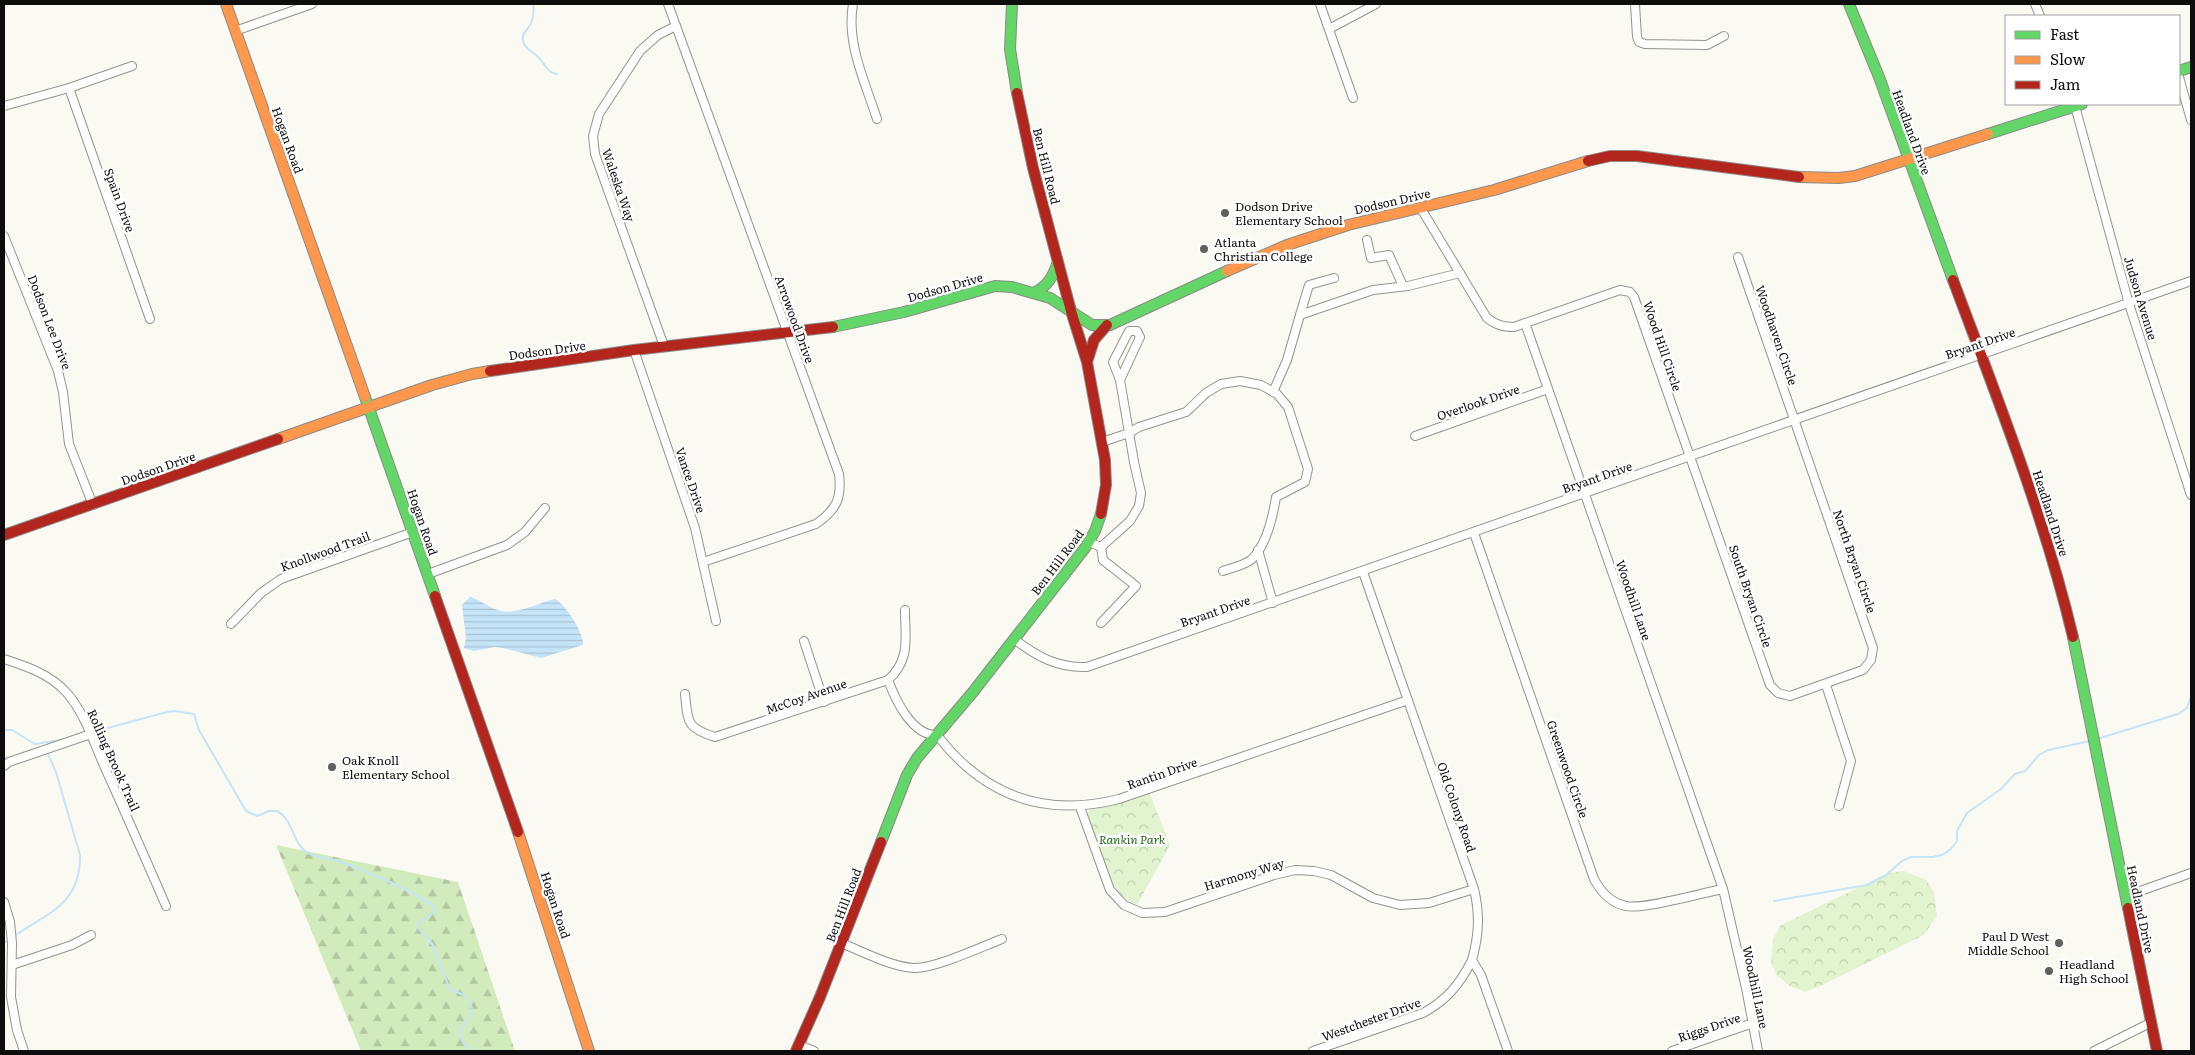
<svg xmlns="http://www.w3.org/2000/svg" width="2195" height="1055" viewBox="0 0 2195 1055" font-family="Literata,serif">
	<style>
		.forest { fill: url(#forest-firs) }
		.park { fill: url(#park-crowns) }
		.water { fill: url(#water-rules) }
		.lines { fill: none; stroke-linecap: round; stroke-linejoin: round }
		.stream { stroke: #c5e4f8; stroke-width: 2 }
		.street-casing { stroke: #949490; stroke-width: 10 }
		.fast-casing { stroke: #8b8a87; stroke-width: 12 }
		.slow-casing { stroke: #8b8a87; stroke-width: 12 }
		.jam-casing { stroke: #8b8a87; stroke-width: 12 }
		.street { stroke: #fefefd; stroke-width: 8 }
		.fast { stroke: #63d668; stroke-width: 10 }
		.slow { stroke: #ff974d; stroke-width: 10 }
		.jam { stroke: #b3261e; stroke-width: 10 }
		.poi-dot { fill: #60605d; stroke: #fff; stroke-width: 2 }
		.labels { text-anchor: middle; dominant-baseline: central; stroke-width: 5; stroke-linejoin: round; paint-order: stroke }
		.street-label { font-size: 12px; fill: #0d0d0d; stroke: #fff }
		.poi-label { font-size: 12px; fill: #0d0d0d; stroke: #fff; text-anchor: start }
		.park-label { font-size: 12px; font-style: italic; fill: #256a19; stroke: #fff }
	</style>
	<defs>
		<pattern id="forest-firs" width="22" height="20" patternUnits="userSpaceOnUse" patternTransform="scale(1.25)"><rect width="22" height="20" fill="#d2ebbd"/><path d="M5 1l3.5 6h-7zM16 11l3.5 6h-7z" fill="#b3c8a1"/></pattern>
		<pattern id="park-crowns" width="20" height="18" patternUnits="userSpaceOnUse" patternTransform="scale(1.25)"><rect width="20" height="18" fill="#e2f3d0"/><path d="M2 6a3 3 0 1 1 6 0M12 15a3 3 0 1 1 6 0" fill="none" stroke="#c1cfb1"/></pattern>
		<pattern id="water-rules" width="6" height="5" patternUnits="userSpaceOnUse" patternTransform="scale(1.25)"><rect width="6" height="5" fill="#c5e4f8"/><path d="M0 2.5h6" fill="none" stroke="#a8c2d3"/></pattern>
	</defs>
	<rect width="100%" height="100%" fill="#fbfaf2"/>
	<!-- forest -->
	<polygon class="forest" points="276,845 458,882 515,1051 361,1051"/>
	<!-- park -->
	<g class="park">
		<path d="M1149,792L1170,845L1137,905C1106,893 1098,843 1088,814L1089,810Z"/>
		<polygon points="1904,871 1926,880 1934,892 1937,916 1924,935 1818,987 1805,992 1788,985 1776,974 1771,961 1773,939 1781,925 1888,873"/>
	</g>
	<!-- water -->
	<path class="water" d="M470,597C480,599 487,607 498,610C516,616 537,603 555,599C566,605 584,633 583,645L541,658L503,648L495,647L474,651L464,648L466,638L462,605Z"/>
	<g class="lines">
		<!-- stream -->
		<g class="stream">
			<path d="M533,4C535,16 532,25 524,33C519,45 530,50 537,56C546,63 545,72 557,74"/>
			<polyline points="4,730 12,730 35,744 67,739"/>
			<path d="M93,732L167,712L174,711L194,714L199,730L246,811L257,816L269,811H277C294,820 292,844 308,853C317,858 329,858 338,861C365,870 414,891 436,908L434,912L417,924L419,929L433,945L448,985L452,990L466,996L472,1008C471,1027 444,1029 473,1051"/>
			<polyline points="2097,739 2178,714 2187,708 2191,696"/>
			<polyline points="1774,901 1867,885 1886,875 1902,861 1911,857 1932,857 1942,855 1951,849 1957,841 1957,831 1967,813 2001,789 2015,774 2025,771 2039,755 2048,750 2090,741"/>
			<path d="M14,936C48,913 81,904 80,855L56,772L47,752"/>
			<polyline points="4,943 10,939"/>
		</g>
		<defs>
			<g id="street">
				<path d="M668,4L839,474C842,499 836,510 816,524L703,562"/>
				<path d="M853,4C846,43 865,82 877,119"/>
				<polyline points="1320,4 1353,98"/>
				<polyline points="1635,4 1637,37 1639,42 1645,44 1707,45 1724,36"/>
				<polyline points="2035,4 2040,16"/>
				<polyline points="1329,29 1376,4"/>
				<polyline points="235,31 312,4"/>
				<polyline points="2179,77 2191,120"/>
				<polyline points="69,88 150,319"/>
				<polyline points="4,106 69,88 132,66"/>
				<polyline points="2075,106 2129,304 2191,495"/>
				<path d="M1420,207L1487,318C1496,325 1503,327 1514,327L1620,290L1630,292L1634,297L1770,685L1778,693L1790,696L1863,670L1871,660L1873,648L1738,257"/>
				<polyline points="4,236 58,371 63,392 69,444 93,505"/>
				<polyline points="1367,240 1371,258 1389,255 1403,286"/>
				<polyline points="1300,315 1309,285 1334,278"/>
				<polyline points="1525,323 1723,889 1746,988 1758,1051"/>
				<polyline points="664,346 595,154 593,136 599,114 640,51 658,35 676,26"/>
				<polyline points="634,350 695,528 716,621"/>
				<polyline points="1273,392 1287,360 1300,315 1373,290 1408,286 1460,273"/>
				<polyline points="1415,436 1548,389"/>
				<path d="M1102,442L1129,433L1139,427L1186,412L1206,393L1221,384L1240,381L1261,385L1277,394L1288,407L1308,469L1305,482L1276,497C1273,516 1266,545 1252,559C1246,565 1231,568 1223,571"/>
				<path d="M1474,533L1594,879C1601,892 1610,903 1626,906C1643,910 1702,893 1723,889"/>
				<polyline points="1089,542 1101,547 1130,521 1139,506 1141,493 1134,462 1120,380 1113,362 1129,331 1137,331 1140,337 1120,380"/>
				<polyline points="1101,547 1103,560 1136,586 1101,623"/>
				<polyline points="1258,550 1273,603"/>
				<path d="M1363,572L1474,889C1480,914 1479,935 1472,960L1481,975L1508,1051"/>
				<polyline points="428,574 507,545 525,532 545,508"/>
				<polyline points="231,624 261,593 281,579 413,532"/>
				<path d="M1014,639C1037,657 1058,668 1087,667L2191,281"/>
				<polyline points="804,641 824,702"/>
				<path d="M4,659C28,667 50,674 67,693C85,714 94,743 105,768C126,814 146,860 166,906"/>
				<path d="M888,680C895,699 912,736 937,735C984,796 1044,818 1119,799L1408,700"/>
				<polyline points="1826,685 1851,761 1839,806"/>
				<path d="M685,694C688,722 686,728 715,737L888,680C911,660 905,637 905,610"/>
				<polyline points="4,766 9,762 91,734"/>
				<polyline points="1080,807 1110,890 1124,905 1142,913 1165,912 1274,875 1295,870 1314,871 1331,875 1373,898 1400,905 1429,903 1474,889"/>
				<polyline points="2126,896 2191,873"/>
				<polyline points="4,902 10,922 12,943 11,997 17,1030 24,1051"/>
				<path d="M841,943C864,952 889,966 914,968C934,969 981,947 1002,939"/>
				<polyline points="12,965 72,945 91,935"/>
				<polyline points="799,1045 814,1051"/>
				<path d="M1313,1051L1423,1013C1447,1000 1460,984 1472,960"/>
				<polyline points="1672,1051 1753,1023"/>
				<polyline points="2094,1051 2152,1022"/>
			</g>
			<g id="fast">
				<polyline points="1012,4 1010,49 1017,93"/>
				<polyline points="1849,4 1879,77 1953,280"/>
				<polyline points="2179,71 2191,67"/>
				<polyline points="1988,134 2082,104"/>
				<path d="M1033,293C1048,287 1053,276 1058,262"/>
				<polyline points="833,327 904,312 995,286 1012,287 1050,298 1092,325 1110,325 1227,271"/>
				<polyline points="365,397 435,596"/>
				<polyline points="2073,637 2128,908"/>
				<polyline points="881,842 907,775 917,758 973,692 1085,548 1095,531 1101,514"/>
			</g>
			<g id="slow">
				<polyline points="226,4 365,397"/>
				<polyline points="1799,177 1839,178 1855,176 1988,134"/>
				<polyline points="1227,271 1287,245 1348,225 1494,190 1588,161"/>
				<polyline points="278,439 432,385 472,374 490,371"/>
				<polyline points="518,832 589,1051"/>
			</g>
			<g id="jam">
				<polyline points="1017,93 1033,168 1071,311 1087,362 1105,460 1106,485 1101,514"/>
				<polyline points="1588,161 1610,156 1637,156 1799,177"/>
				<path d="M1953,280C1997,398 2044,515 2073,637"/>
				<polyline points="1088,359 1094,340 1107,325"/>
				<polyline points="490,371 634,350 833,327"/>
				<polyline points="4,535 278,439"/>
				<polyline points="435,596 518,832"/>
				<polyline points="2128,908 2157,1051"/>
				<polyline points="796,1051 820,997 881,842"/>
			</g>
		</defs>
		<!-- street casing -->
		<use href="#street" class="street-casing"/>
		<!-- fast casing -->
		<use href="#fast" class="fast-casing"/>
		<!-- slow casing -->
		<use href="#slow" class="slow-casing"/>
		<!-- jam casing -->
		<use href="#jam" class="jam-casing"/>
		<!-- street -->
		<use href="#street" class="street"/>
		<!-- fast -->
		<use href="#fast" class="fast"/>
		<!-- slow -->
		<use href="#slow" class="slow"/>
		<!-- jam -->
		<use href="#jam" class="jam"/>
	</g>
	<!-- markers -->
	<g class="poi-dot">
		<circle cx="1225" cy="213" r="5"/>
		<circle cx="1204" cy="249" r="5"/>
		<circle cx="332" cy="767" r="5"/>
		<circle cx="2059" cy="943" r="5"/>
		<circle cx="2049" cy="971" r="5"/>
	</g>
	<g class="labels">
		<!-- street labels -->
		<g class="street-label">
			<text transform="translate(1912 132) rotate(70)">Headland Drive</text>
			<text transform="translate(288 140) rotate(70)">Hogan Road</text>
			<text transform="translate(1047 166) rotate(76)">Ben Hill Road</text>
			<text transform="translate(619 185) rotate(71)">Waleska Way</text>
			<text transform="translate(120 200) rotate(70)">Spain Drive</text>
			<text transform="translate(1392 201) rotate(-13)">Dodson Drive</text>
			<text transform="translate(945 287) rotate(-16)">Dodson Drive</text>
			<text transform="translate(2141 298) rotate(73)">Judson Avenue</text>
			<text transform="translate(795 319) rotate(70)">Arrowood Drive</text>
			<text transform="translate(50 322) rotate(69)">Dodson Lee Drive</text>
			<text transform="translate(1777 335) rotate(71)">Woodhaven Circle</text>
			<text transform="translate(1980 343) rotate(-19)">Bryant Drive</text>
			<text transform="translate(1663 346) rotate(71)">Wood Hill Circle</text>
			<text transform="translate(547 350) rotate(-8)">Dodson Drive</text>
			<text transform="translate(1478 402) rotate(-19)">Overlook Drive</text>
			<text transform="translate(158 468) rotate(-19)">Dodson Drive</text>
			<text transform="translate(1597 477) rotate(-19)">Bryant Drive</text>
			<text transform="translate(691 480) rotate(71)">Vance Drive</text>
			<text transform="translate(2051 513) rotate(72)">Headland Drive</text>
			<text transform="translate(423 522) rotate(71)">Hogan Road</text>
			<text transform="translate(325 551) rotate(-20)">Knollwood Trail</text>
			<text transform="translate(1855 561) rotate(71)">North Bryan Circle</text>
			<text transform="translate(1057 562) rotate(-53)">Ben Hill Road</text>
			<text transform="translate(1751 596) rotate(71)">South Bryan Circle</text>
			<text transform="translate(1634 600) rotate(71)">Woodhill Lane</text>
			<text transform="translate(1215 611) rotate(-19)">Bryant Drive</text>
			<text transform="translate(806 696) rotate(-19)">McCoy Avenue</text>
			<text transform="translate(114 760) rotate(66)">Rolling Brook Trail</text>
			<text transform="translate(1568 769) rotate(71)">Greenwood Circle</text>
			<text transform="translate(1162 773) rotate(-19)">Rantin Drive</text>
			<text transform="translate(1457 807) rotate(71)">Old Colony Road</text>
			<text transform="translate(1244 874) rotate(-17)">Harmony Way</text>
			<text transform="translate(556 905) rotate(72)">Hogan Road</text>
			<text transform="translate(843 905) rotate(-69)">Ben Hill Road</text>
			<text transform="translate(2141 909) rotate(78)">Headland Drive</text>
			<text transform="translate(1756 987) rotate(78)">Woodhill Lane</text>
			<text transform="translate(1371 1019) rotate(-20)">Westchester Drive</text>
			<text transform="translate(1709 1027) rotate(-19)">Riggs Drive</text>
		</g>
		<!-- poi labels -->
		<g class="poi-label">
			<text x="1235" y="206">Dodson Drive<tspan x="1235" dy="14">Elementary School</tspan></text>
			<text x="1214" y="242">Atlanta<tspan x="1214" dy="14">Christian College</tspan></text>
			<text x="342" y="760">Oak Knoll<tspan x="342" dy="14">Elementary School</tspan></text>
			<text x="2049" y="936" text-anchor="end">Paul D West<tspan x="2049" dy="14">Middle School</tspan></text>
			<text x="2059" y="964">Headland<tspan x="2059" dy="14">High School</tspan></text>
		</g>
		<!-- park labels -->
		<g class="park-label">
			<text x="1132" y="839">Rankin Park</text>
		</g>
	</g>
	<!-- border -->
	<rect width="2195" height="1055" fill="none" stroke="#0d0d0d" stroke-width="10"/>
	<!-- legend -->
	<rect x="2005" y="15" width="175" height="90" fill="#ffffff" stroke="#9e9e9e"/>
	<rect x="2015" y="31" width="25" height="8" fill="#63d668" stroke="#9e9e9e"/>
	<text x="2050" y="40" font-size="15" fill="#0d0d0d">Fast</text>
	<rect x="2015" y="56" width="25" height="8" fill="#ff974d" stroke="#9e9e9e"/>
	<text x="2050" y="65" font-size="15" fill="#0d0d0d">Slow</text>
	<rect x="2015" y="81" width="25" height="8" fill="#b3261e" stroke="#9e9e9e"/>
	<text x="2050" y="90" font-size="15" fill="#0d0d0d">Jam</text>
</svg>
